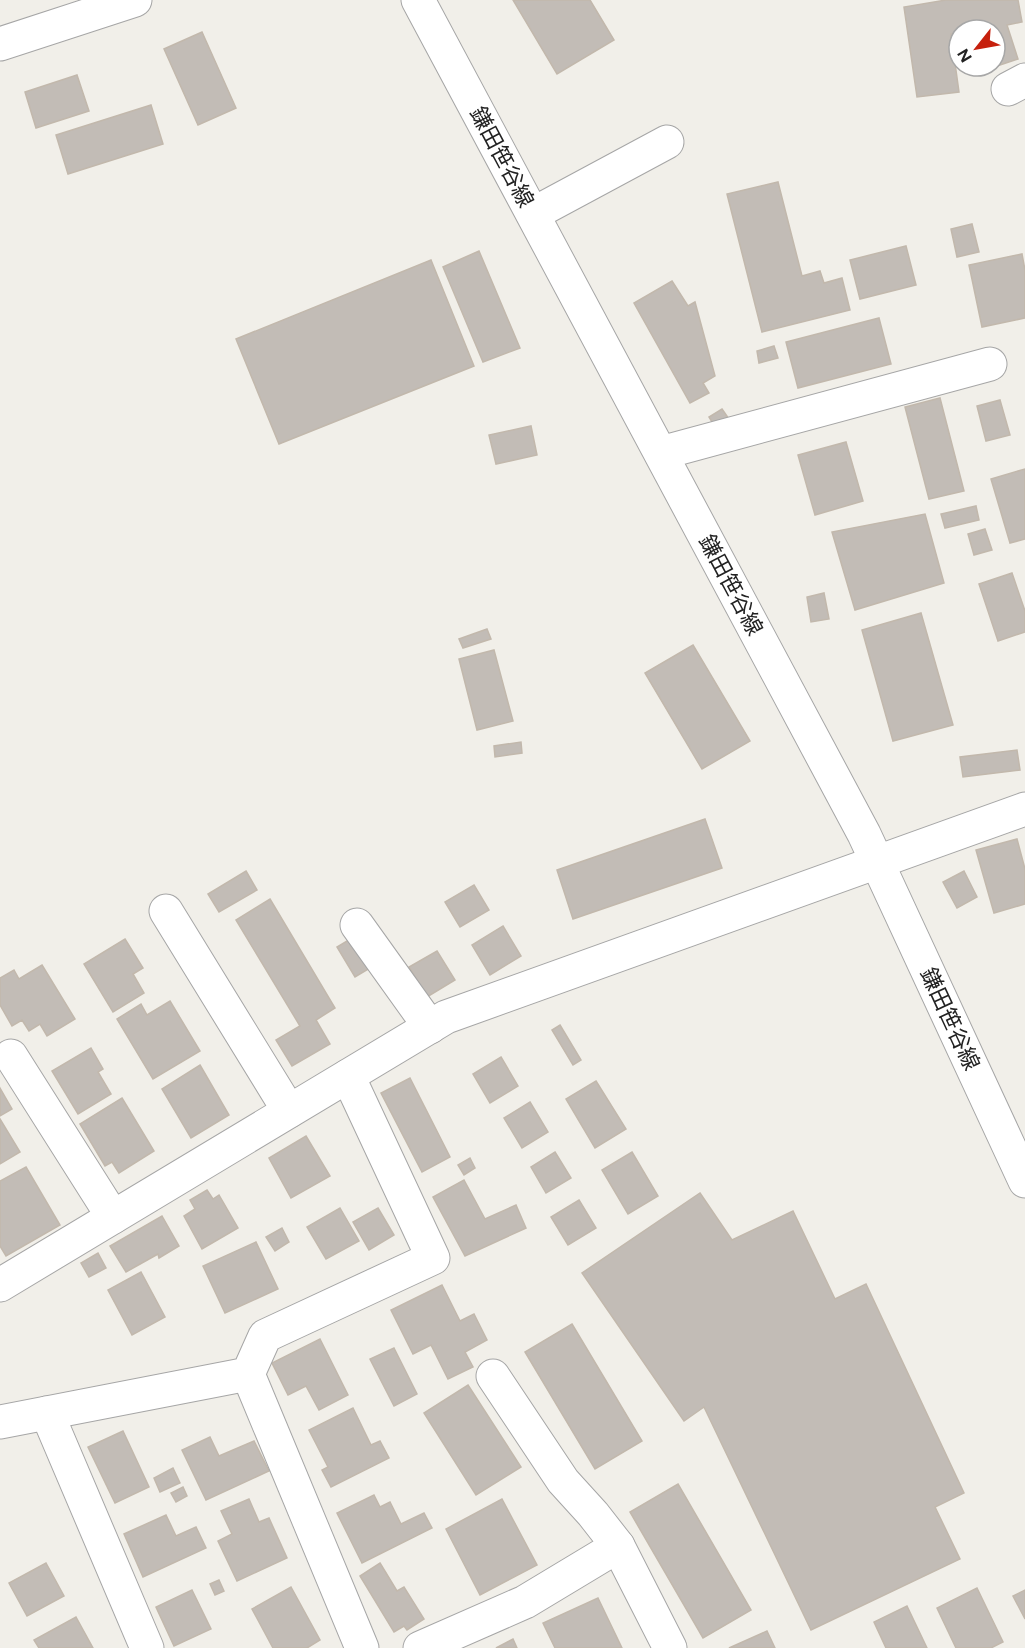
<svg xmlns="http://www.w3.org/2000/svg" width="1025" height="1648" viewBox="0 0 1025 1648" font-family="Figtree,'Noto Sans JP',sans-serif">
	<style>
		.building { fill: #c2bcb6; stroke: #c2b8ac; stroke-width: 1.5 }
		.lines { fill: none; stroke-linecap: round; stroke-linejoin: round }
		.minor-casing { stroke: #a6a6a6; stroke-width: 35 }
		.tertiary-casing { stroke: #a6a6a6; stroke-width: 35 }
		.minor { stroke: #fff; stroke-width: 33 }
		.tertiary { stroke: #fff; stroke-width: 33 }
		.labels { text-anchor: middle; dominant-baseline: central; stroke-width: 4.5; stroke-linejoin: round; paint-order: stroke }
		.street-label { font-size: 22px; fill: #222; stroke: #fff }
	</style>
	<rect width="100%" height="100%" fill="#f1efe9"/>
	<!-- building -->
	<g class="building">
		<polygon points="513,0 590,0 614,40 557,74"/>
		<polygon points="946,0 1018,0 1022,22 1007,25 1018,59 988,69 987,66 995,66 995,30 959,30 959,32 951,34 959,92 917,97 904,7"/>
		<polygon points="202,32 236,108 198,125 164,49"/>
		<polygon points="77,75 89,111 36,128 25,92"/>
		<polygon points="151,105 163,144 68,174 56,135"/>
		<polygon points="778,182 802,276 820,271 824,283 842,278 850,310 762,332 727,194"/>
		<polygon points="972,224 979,252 957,257 951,229"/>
		<polygon points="906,246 916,285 860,299 850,260"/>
		<polygon points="479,251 520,348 483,362 443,267"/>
		<polygon points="1022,254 1025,270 1025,318 982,327 969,265"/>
		<polygon points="431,260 474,366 279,444 236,339"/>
		<polygon points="672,281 688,306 695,302 715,376 703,383 709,393 690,403 634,303"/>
		<polygon points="879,318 891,364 798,388 786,342"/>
		<polygon points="774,346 778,358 759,363 757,351"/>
		<polygon points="940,398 964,491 929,499 905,407"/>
		<polygon points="1000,400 1010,435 986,441 977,406"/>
		<polygon points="722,409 729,419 715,427 709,417"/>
		<polygon points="531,426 537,455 496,464 489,435"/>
		<polygon points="846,442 863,501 815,515 798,455"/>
		<polygon points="1025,469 1025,539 1010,543 991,479"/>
		<polygon points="976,506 979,520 945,528 941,514"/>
		<polygon points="925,514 944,583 855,610 832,532"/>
		<polygon points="985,529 992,550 974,555 968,534"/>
		<polygon points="1012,573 1025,611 1025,632 998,641 979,584"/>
		<polygon points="824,593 829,619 811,622 807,597"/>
		<polygon points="921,613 953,725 893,741 862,630"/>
		<polygon points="487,629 491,639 463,648 459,639"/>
		<polygon points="693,645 750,741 702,769 645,673"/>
		<polygon points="494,650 513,721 477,730 459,659"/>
		<polygon points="521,742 522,753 495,757 494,746"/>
		<polygon points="1017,750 1020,770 963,777 960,757"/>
		<polygon points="705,819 722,868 573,919 557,870"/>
		<polygon points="1017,839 1025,869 1025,904 994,913 976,850"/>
		<polygon points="246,871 257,890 219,912 208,894"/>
		<polygon points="964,871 977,897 957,908 943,882"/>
		<polygon points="474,885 489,910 460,927 445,902"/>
		<polygon points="270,899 335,1008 316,1020 330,1044 292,1066 276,1040 300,1026 236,920"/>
		<polygon points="503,926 521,956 490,975 472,945"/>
		<polygon points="352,938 370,968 355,977 337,947"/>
		<polygon points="125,939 143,968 133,974 144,993 113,1012 84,964"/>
		<polygon points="437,951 455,980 427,997 409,967"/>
		<polygon points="42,965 75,1019 47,1036 40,1024 29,1031 22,1020 12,1026 0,1005 0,978 14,970 19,979"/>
		<polygon points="170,1001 200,1051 153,1079 117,1019 141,1004 147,1015"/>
		<polygon points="560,1025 581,1060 573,1065 552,1030"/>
		<polygon points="91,1048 103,1069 98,1072 111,1094 78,1114 52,1071"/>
		<polygon points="501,1057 518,1086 490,1103 473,1074"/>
		<polygon points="200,1065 229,1115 191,1138 162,1089"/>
		<polygon points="410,1078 450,1157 422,1172 381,1093"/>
		<polygon points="596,1081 626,1129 595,1148 566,1099"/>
		<polygon points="0,1088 12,1109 0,1116"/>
		<polygon points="122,1098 154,1151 119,1173 112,1162 105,1166 80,1124"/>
		<polygon points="530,1102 548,1132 522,1148 504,1118"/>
		<polygon points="0,1119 20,1152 0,1164"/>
		<polygon points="306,1136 330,1176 291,1198 269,1158"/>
		<polygon points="555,1152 571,1178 546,1193 531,1167"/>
		<polygon points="632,1152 658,1196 628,1214 602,1170"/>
		<polygon points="470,1158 475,1168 464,1175 458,1165"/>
		<polygon points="26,1167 60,1225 6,1256 0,1246 0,1181"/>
		<polygon points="464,1180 485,1219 516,1205 526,1228 465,1256 433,1197"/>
		<polygon points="207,1190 213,1199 219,1195 238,1228 202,1249 184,1216 195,1209 190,1200"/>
		<polygon points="700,1193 732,1240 793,1211 835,1299 866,1284 964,1493 935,1507 960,1559 811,1630 704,1407 684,1421 582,1273"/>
		<polygon points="579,1200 596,1228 568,1245 551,1217"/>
		<polygon points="340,1208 359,1241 326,1259 307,1227"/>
		<polygon points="378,1208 394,1235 369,1250 353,1222"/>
		<polygon points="162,1216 179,1246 159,1258 158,1254 126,1272 110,1246"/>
		<polygon points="282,1228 289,1242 275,1251 266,1237"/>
		<polygon points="256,1242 278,1289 225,1313 203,1266"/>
		<polygon points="98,1253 106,1268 89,1277 81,1263"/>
		<polygon points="141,1272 165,1317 132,1335 108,1290"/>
		<polygon points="442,1285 460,1321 474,1314 487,1340 465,1352 473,1367 448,1379 431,1345 413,1354 391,1310"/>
		<polygon points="572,1324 642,1441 595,1469 525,1352"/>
		<polygon points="320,1339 348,1395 319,1410 306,1386 288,1395 272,1363"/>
		<polygon points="394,1348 417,1394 394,1406 370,1359"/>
		<polygon points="468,1385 521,1467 476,1495 424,1413"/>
		<polygon points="353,1408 371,1445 380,1441 389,1458 331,1487 322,1470 328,1467 309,1430"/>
		<polygon points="123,1431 149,1487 115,1503 88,1447"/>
		<polygon points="210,1437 219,1456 254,1441 269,1471 206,1500 182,1450"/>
		<polygon points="173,1468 180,1483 160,1492 154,1478"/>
		<polygon points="678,1484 751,1610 703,1638 630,1512"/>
		<polygon points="183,1487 187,1496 176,1502 171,1493"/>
		<polygon points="374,1495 380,1507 390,1502 401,1524 424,1513 432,1528 362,1563 337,1513"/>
		<polygon points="249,1499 259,1522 269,1518 287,1558 237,1581 218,1541 232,1534 221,1511"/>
		<polygon points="502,1499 537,1565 480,1595 446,1529"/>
		<polygon points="166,1515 176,1536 196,1527 206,1548 143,1577 124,1534"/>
		<polygon points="46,1563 64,1596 27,1616 9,1583"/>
		<polygon points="380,1563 397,1591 404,1587 424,1619 407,1630 404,1626 394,1632 360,1576"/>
		<polygon points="219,1580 224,1591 215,1595 210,1584"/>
		<polygon points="291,1587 320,1640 307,1648 273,1648 252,1609"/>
		<polygon points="977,1588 1003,1642 991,1648 956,1648 937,1608"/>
		<polygon points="192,1590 211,1629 174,1646 156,1607"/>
		<polygon points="1025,1590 1025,1619 1013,1596"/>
		<polygon points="598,1598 622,1648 555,1648 543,1623"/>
		<polygon points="907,1606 927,1648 886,1648 874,1622"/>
		<polygon points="76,1617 93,1648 39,1648 34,1640"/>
		<polygon points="767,1631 775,1648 729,1648"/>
		<polygon points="513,1639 517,1648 496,1648"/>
	</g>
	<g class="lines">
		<defs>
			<g id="minor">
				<polyline points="0,44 135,0"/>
				<polyline points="1008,89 1025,80"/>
				<polyline points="533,214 667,142"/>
				<polyline points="661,453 990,364"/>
				<polyline points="166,911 289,1111"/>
				<polyline points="357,925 430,1027"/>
				<polyline points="11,1056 113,1217"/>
				<polyline points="0,1285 446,1017 1025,809"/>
				<polyline points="248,1374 362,1648"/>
				<polyline points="493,1376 563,1481 593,1514 618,1546 670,1648"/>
				<polyline points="47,1413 147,1648"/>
				<polyline points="0,1422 248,1374 265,1336 433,1258 348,1076"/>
				<polyline points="420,1648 525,1602 618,1546"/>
			</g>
			<polyline id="tertiary" points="418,0 864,834 1025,1181"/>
		</defs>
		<!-- minor casing -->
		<use href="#minor" class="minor-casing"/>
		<!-- tertiary casing -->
		<use href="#tertiary" class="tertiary-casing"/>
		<!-- minor -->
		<use href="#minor" class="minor"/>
		<!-- tertiary -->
		<use href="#tertiary" class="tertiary"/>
	</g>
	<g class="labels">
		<!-- street labels -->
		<g class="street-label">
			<text transform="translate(502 157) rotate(62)">鎌田笹谷線</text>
			<text transform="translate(731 585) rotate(62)">鎌田笹谷線</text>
			<text transform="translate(950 1019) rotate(65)">鎌田笹谷線</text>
		</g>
	</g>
	<!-- north arrow -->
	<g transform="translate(977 48) rotate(239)"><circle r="28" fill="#ffffff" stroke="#a7a7a7" stroke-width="1.5"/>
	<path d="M0-4.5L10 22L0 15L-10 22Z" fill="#c6200d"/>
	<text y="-9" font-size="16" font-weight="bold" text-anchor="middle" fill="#222222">N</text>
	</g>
</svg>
